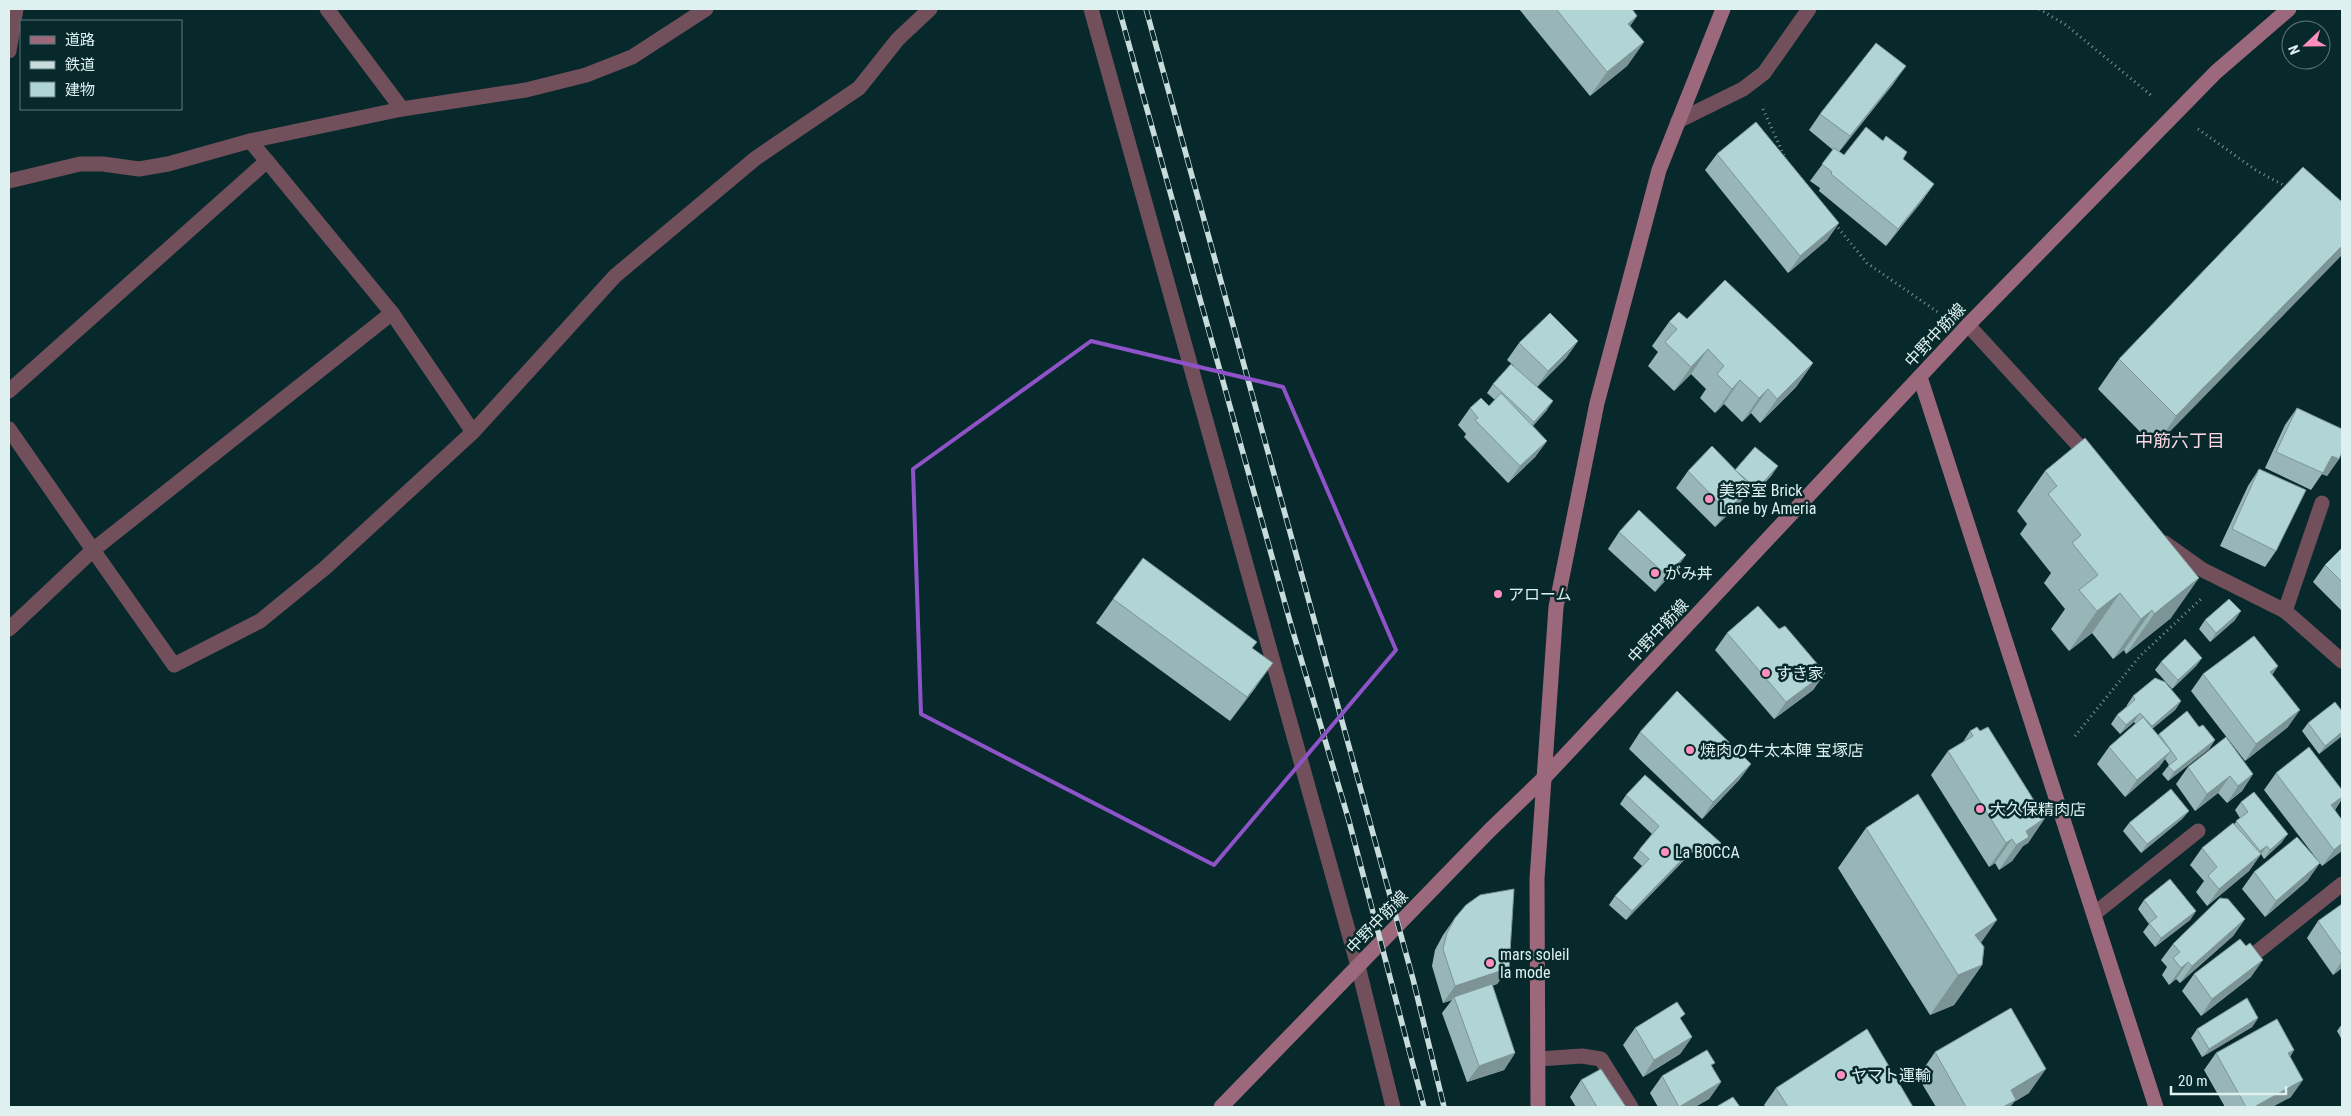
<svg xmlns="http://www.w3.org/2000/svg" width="2351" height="1116" viewBox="0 0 2351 1116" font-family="'Roboto Condensed','Noto Sans JP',sans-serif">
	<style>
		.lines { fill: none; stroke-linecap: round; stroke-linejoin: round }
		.path { stroke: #7d9697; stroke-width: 3; stroke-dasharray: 1 4; stroke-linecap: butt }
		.lane { stroke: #71505c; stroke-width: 15 }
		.street { stroke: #71505c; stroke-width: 15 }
		.secondary { stroke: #9c697c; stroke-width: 15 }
		.rail-casing { stroke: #c8dcdc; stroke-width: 5.5 }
		.rail { stroke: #08292b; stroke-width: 4; stroke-dasharray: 11; stroke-linecap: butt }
		.wall { fill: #98b6b7 }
		.shaded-wall { fill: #7c9495 }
		.building { fill: #b1d4d5; stroke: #7c9495 }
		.marked { fill: none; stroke: #8f53c9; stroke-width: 4; stroke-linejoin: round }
		.poi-dot { fill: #fe8ebb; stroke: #08292b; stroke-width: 2 }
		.labels { text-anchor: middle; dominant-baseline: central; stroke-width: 5; stroke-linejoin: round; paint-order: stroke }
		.street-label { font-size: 16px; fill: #def0f0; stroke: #08292b }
		.poi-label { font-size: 16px; fill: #def0f0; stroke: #08292b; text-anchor: start }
		.neighbourhood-label { font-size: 18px; fill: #f9d7e3; stroke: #08292b }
	</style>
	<rect width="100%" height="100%" fill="#08292b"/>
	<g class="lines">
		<!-- path -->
		<g class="path">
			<polyline points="2039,9 2066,25 2152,96"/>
			<polyline points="1763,109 1786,160"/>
			<polyline points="2198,129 2257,171 2287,187"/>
			<polyline points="1835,224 1867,263 1939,313"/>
			<polyline points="2075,736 2140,656 2201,599"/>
		</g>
		<!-- lane -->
		<polyline class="lane" points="1538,1059 1582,1056 1601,1059 1631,1107"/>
		<!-- street -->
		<g class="street">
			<polyline points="327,9 402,109"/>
			<polyline points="1091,9 1358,966 1393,1107"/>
			<polyline points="9,51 16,9"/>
			<polyline points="1678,121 1743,89 1764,73 1809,9"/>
			<polyline points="9,181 80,164 103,164 139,169 168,164 250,141 402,109 526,90 586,75 632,57 706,9"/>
			<polyline points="1968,325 2090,458"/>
			<polyline points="9,391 267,161 250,141"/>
			<polyline points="9,429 93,550 392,313"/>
			<polyline points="473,432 615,276 756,158 859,88 898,39 930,9"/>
			<polyline points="2165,543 2203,570 2285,611 2322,503"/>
			<polyline points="2285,611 2342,661"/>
			<polyline points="9,629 93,550 174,665 260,621 325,568 473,432 392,313 267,161"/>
			<polyline points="2094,914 2198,831"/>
			<polyline points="2257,952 2342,884"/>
		</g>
		<!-- secondary -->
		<g class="secondary">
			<polyline points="1920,377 2156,1107"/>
			<polyline points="1221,1107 1490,830 1545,777 1968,325 2216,72 2289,9"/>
			<polyline points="1538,1107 1537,879 1556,607 1597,403 1659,170 1723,9"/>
		</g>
		<defs>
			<g id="rail">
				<polyline points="1119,9 1291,625 1349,821 1424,1107"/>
				<polyline points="1146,9 1413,979 1444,1107"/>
			</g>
		</defs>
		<!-- rail casing -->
		<use href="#rail" class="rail-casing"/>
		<!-- rail -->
		<use href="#rail" class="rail"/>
	</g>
	<!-- wall -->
	<g class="wall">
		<polygon points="1519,9 1632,9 1637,16 1630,26 1644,42 1627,66 1590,96"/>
		<polygon points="1894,83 1839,152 1844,155 1903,159 1934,184 1922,201 1886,246 1819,191 1820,188 1810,181 1833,150 1809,130 1820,114"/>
		<polygon points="1717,154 1839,223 1827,240 1788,273 1705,170"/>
		<polygon points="2342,202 2155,447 2098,389 2119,359"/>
		<polygon points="1687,319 1813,363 1796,387 1760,423 1751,413 1742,422 1724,404 1715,413 1700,398 1706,389 1691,374 1674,391 1648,366 1658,352 1652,346 1669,322"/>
		<polygon points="1578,341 1566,358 1537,387 1547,410 1533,426 1547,441 1535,457 1508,483 1464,437 1466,434 1458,425 1470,408 1489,406 1495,400 1487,393 1493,384 1514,366 1507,360 1519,343"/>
		<polygon points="2297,408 2339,459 2327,476 2322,474 2311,490 2265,468 2285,425"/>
		<polygon points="2259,469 2276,551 2265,567 2220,546 2248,486"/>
		<polygon points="1735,470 1772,475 1751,498 1746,494 1740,503 1715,527 1676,488 1688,471"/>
		<polygon points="2045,471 2171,618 2126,654 2124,650 2113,659 2092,633 2069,651 2051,629 2065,609 2044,583 2051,573 2020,534 2027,524 2017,511"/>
		<polygon points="1619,532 1686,555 1674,571 1655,592 1608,549"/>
		<polygon points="2342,548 2342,611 2313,582 2325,565"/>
		<polygon points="1113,599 1252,648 1256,687 1230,721 1096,623"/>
		<polygon points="2205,620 2235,620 2210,642 2199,629"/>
		<polygon points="1779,629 1825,673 1813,690 1774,719 1715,650 1727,633"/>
		<polygon points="2202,658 2196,666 2172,689 2155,670 2161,662"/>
		<polygon points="2278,666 2272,675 2288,727 2245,761 2191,691 2203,674"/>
		<polygon points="2133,696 2181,701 2175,710 2152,729 2158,735 2159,734 2199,727 2215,740 2209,749 2168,781 2162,774 2169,765 2165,759 2159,767 2125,797 2097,764 2109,747 2136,724 2134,722 2120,734 2111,724 2117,715 2127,706 2127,705"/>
		<polygon points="2308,723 2342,736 2319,754 2302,731"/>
		<polygon points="1970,731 2045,818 2028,843 2023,846 2012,861 1999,870 1995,863 1989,867 1931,775 1948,751 1963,742"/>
		<polygon points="1640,732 1751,764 1739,780 1702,819 1629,749"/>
		<polygon points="2188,767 2253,774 2242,791 2227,803 2218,793 2195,811 2176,784"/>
		<polygon points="2276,773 2342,790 2342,799 2335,810 2342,820 2342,850 2322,866 2264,790"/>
		<polygon points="1626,795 1721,843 1715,852 1702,860 1692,852 1626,920 1609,905 1615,896 1642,866 1633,858 1639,850 1652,834 1620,804"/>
		<polygon points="2241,802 2282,842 2264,859 2261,854 2260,855 2249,871 2207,906 2196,892 2204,881 2190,865 2202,848 2234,824 2240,818 2235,810"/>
		<polygon points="2189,811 2182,819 2141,853 2123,831 2129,823"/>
		<polygon points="1866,828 1981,943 1982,965 1954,1005 1930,1015 1838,868"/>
		<polygon points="2254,872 2308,880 2265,917 2242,889"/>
		<polygon points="2144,900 2196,911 2190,920 2155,947 2143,932 2149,924 2138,909"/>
		<polygon points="2342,904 2342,968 2333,975 2307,938 2318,921"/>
		<polygon points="1455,918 1509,968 1497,984 1492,986 1515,1053 1504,1070 1467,1082 1442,1013 1452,1000 1443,1003 1432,966 1435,950 1443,935"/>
		<polygon points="2245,919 2233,936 2180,983 2176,979 2169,985 2162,975 2167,967 2161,960 2173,944"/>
		<polygon points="2194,974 2251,977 2201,1016 2182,991"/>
		<polygon points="2258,1018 2252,1027 2202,1057 2191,1038 2197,1029"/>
		<polygon points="1681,1020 1692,1037 1680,1054 1643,1077 1623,1045 1635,1028"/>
		<polygon points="2342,1024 2342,1040 2337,1031"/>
		<polygon points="2294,1050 2290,1057 2291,1097 2272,1107 2225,1107 2204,1070 2216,1053"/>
		<polygon points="1935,1052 2029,1093 2014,1102 2010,1107 1936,1107 1918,1077"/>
		<polygon points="1712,1067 1721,1082 1709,1099 1695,1107 1658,1107 1650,1093 1662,1076"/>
		<polygon points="1581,1080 1626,1107 1576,1107 1570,1097"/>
		<polygon points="1776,1088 1913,1107 1766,1107 1764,1105"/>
	</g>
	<!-- shaded-wall -->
	<g class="shaded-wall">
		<polygon points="1637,16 1620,40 1628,24"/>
		<polygon points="1644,42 1627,66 1590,96 1607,72"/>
		<polygon points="1906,66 1894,83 1838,153 1850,136"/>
		<polygon points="1934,184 1922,201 1886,246 1898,229"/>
		<polygon points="1839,223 1827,240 1788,273 1800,256"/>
		<polygon points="2342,246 2342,255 2155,447 2176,416"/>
		<polygon points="1578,341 1566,358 1536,388 1548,371"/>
		<polygon points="1708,349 1691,374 1674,391 1691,367"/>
		<polygon points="1813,363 1796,387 1760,423 1777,399"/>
		<polygon points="1740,380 1724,404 1715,413 1732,389"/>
		<polygon points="1768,389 1751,413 1742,422 1759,398"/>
		<polygon points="1553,401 1547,410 1528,431 1534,422"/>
		<polygon points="1547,441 1535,457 1508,483 1520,466"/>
		<polygon points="2332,456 2339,459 2327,476 2322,474"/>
		<polygon points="1778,466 1772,475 1751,498 1757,489"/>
		<polygon points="1751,486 1740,503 1715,527 1727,511"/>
		<polygon points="1686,555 1674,571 1655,592 1666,575"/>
		<polygon points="2199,578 2171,618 2126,654 2154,614"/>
		<polygon points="2120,593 2092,633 2069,651 2097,611"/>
		<polygon points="2152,610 2124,650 2113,659 2141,619"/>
		<polygon points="2241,611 2235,620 2210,642 2216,633"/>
		<polygon points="2202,658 2196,666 2172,689 2178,680"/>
		<polygon points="1273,663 1256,687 1230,721 1247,697"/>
		<polygon points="2278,666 2266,683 2270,672"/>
		<polygon points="1825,673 1813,690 1774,719 1786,702"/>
		<polygon points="2181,701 2175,710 2145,734 2152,726"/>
		<polygon points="2300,710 2288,727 2245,761 2256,744"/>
		<polygon points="2140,713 2134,722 2120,734 2126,725"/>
		<polygon points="2342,732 2342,736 2319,754 2325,746"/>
		<polygon points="2215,740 2209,749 2168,781 2174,772"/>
		<polygon points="2171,751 2159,767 2125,797 2137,780"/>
		<polygon points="1751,764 1739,780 1702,819 1713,802"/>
		<polygon points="2253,774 2242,791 2227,803 2238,786"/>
		<polygon points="2230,776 2218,793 2195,811 2207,794"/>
		<polygon points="2342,797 2342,799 2334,811 2331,805"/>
		<polygon points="2189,811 2182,819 2141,853 2147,844"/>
		<polygon points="2045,818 2028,843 2023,846 2012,861 1999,870 2026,831"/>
		<polygon points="2288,834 2282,842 2264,859 2270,850"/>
		<polygon points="2012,839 1995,863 1989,867 2006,843"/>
		<polygon points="1698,843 1692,852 1626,920 1632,911"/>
		<polygon points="1721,843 1715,852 1702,860 1708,852"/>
		<polygon points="2342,843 2342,851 2322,866 2334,850"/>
		<polygon points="2267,846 2249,871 2207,906 2219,889 2254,860 2260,851"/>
		<polygon points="2320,863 2308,880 2265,917 2276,901"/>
		<polygon points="2196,911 2190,920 2155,947 2161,938"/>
		<polygon points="2245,919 2233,936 2180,983 2192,966"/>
		<polygon points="1997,920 1969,960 1975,935"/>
		<polygon points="2263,960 2251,977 2201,1016 2212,999"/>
		<polygon points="2342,961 2342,968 2333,975"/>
		<polygon points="2188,962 2176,979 2169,985 2181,968"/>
		<polygon points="1982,965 1954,1005 1930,1015 1958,975"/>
		<polygon points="1509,968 1497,984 1455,999 1454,997 1452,1000 1443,1003 1455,986"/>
		<polygon points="2258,1018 2252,1027 2202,1057 2209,1049"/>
		<polygon points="1692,1037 1680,1054 1643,1077 1654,1060"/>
		<polygon points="2294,1050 2283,1067 2288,1053"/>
		<polygon points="1515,1053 1504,1070 1467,1082 1479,1066"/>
		<polygon points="2046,1069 2029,1093 2014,1102 2010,1107 1999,1107 2011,1090"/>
		<polygon points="2303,1080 2291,1097 2272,1107 2254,1107"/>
		<polygon points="1721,1082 1709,1099 1695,1107 1679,1107"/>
	</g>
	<!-- building -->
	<g class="building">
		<polygon points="1556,9 1632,9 1637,16 1628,24 1644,42 1607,72"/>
		<polygon points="1876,43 1906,66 1850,136 1820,114"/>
		<polygon points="1756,122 1839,223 1800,256 1717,154"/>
		<polygon points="1866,127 1883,141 1886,136 1907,152 1903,159 1934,184 1898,229 1831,174 1832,172 1822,164 1834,148 1844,155"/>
		<polygon points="2303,167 2342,202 2342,246 2176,416 2119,359"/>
		<polygon points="1725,280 1813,363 1777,399 1768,389 1759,398 1740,380 1732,389 1717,374 1724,366 1708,349 1691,367 1665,342 1677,329 1669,322 1679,312 1687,319"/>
		<polygon points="1550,313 1578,341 1548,371 1519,343"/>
		<polygon points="1511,364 1553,401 1534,422 1493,384"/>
		<polygon points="1501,393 1547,441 1520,466 1475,420 1478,418 1470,408 1481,398 1489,406"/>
		<polygon points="2297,408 2342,429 2342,452 2339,459 2332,456 2323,473 2276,452"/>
		<polygon points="2085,438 2199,578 2154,614 2152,610 2141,619 2120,593 2097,611 2079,590 2098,575 2072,543 2081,535 2048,494 2057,486 2045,471"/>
		<polygon points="1712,446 1751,486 1727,511 1688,471"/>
		<polygon points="1755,447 1778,466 1757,489 1735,470"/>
		<polygon points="2259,469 2306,490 2276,551 2232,529"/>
		<polygon points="1639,510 1686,555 1666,575 1619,532"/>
		<polygon points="2342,548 2342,582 2325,565"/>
		<polygon points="1143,558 1257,642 1252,648 1273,663 1247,697 1113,599"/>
		<polygon points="2229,599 2241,611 2216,633 2205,620"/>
		<polygon points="1758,606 1779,629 1785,626 1825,673 1786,702 1727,633"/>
		<polygon points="2254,636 2278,666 2270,672 2300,710 2256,744 2203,674"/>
		<polygon points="2185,639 2202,658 2178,680 2161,662"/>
		<polygon points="2155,678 2165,682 2181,701 2152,726 2140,713 2126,725 2117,715 2135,700 2133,696"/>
		<polygon points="1677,691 1751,764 1713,802 1640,732"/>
		<polygon points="2335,702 2342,711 2342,732 2325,746 2308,723"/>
		<polygon points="2187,711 2199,727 2203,725 2215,740 2174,772 2168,766 2177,759 2159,734"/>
		<polygon points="2143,717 2171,751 2137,780 2109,747"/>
		<polygon points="1977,727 1980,731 1988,727 2045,818 2026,831 2029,837 2016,845 2012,839 2006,843 1948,751 1973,736 1970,731"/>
		<polygon points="2226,737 2253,774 2238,786 2230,776 2207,794 2188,767"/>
		<polygon points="2309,747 2342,790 2342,797 2331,805 2342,820 2342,843 2334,850 2276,773"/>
		<polygon points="1645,775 1721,843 1708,852 1698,843 1632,911 1615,896 1649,859 1639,850 1659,826 1626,795"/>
		<polygon points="2171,789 2189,811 2147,844 2129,823"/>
		<polygon points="2254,792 2288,834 2270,850 2267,846 2260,851 2236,821 2248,812 2241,802"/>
		<polygon points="1918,794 1997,920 1975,935 1984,947 1982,965 1958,975 1866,828"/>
		<polygon points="2233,823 2261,854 2219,889 2208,876 2217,867 2202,848"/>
		<polygon points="2297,837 2320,863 2276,901 2254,872"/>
		<polygon points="2170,879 2196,911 2161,938 2149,923 2157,917 2144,900"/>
		<polygon points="1514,889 1509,968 1455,986 1443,949 1447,933 1455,918 1466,905 1480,895"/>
		<polygon points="2220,898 2228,899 2245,919 2192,966 2188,962 2181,968 2173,958 2180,952 2173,944"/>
		<polygon points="2342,904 2342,955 2318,921"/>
		<polygon points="2240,939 2246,946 2250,943 2263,960 2212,999 2194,974"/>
		<polygon points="1492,984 1515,1053 1479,1066 1454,997"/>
		<polygon points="2247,998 2258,1018 2209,1049 2197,1029"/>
		<polygon points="1677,1002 1685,1014 1680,1018 1692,1037 1654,1060 1635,1028"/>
		<polygon points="2011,1008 2046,1069 2011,1090 2016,1100 2003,1107 1966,1107 1935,1052"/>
		<polygon points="2277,1019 2294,1050 2288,1053 2303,1080 2254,1107 2246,1107 2216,1053"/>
		<polygon points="1867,1029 1913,1107 1788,1107 1776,1088"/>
		<polygon points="1707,1050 1715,1063 1711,1065 1721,1082 1679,1107 1662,1076"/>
		<polygon points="1601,1069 1626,1107 1597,1107 1581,1080"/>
		<polygon points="1733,1097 1740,1107 1716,1107"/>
	</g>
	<!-- marked area -->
	<path class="marked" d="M1091,341L1283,387L1396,650L1214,865L921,714L913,469Z"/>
	<!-- markers -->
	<g class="poi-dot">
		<circle cx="1709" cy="499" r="5"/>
		<circle cx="1655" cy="573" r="5"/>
		<circle cx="1498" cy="594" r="5"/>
		<circle cx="1766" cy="673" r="5"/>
		<circle cx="1690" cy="750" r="5"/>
		<circle cx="1980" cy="809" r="5"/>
		<circle cx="1665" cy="852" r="5"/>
		<circle cx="1490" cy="963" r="5"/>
		<circle cx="1841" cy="1075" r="5"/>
	</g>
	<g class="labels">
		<!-- street labels -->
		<g class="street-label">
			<text transform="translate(1935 335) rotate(-47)">中野中筋線</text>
			<text transform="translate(1658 631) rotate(-47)">中野中筋線</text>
			<text transform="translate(1377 922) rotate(-46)">中野中筋線</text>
		</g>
		<!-- poi labels -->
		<g class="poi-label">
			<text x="1719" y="490">美容室 Brick<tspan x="1719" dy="18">Lane by Ameria</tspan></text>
			<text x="1665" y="573">がみ丼</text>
			<text x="1508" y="594">アローム</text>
			<text x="1776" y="673">すき家</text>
			<text x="1700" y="750">焼肉の牛太本陣 宝塚店</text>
			<text x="1990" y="809">大久保精肉店</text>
			<text x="1675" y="852">La BOCCA</text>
			<text x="1500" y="954">mars soleil<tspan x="1500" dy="18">la mode</tspan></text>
			<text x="1851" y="1075">ヤマト運輸</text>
		</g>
		<!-- neighbourhood labels -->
		<g class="neighbourhood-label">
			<text x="2180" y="440">中筋六丁目</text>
		</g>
	</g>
	<!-- border -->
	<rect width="2351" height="1116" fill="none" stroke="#def0f0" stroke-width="20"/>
	<!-- legend -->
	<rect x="20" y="20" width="162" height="90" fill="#08292b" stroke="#5e797a"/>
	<rect x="30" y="36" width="25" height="8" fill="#9c697c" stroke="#5e797a"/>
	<text x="65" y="45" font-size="15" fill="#def0f0">道路</text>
	<rect x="30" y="61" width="25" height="8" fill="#c8dcdc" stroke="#5e797a"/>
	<text x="65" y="70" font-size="15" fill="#def0f0">鉄道</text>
	<rect x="30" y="82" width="25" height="15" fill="#b1d4d5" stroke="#5e797a"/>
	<text x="65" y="95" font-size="15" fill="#def0f0">建物</text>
	<!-- north arrow -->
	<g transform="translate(2306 45) rotate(248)"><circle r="24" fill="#08292b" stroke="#5e797a"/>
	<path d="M0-4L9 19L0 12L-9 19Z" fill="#fe8ebb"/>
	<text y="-8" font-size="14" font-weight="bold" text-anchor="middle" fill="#def0f0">N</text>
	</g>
	<!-- scale -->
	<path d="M2171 1086v8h115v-8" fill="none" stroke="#def0f0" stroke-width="2.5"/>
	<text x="2178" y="1086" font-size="15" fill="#def0f0" stroke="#08292b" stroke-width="4" paint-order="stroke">20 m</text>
</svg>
